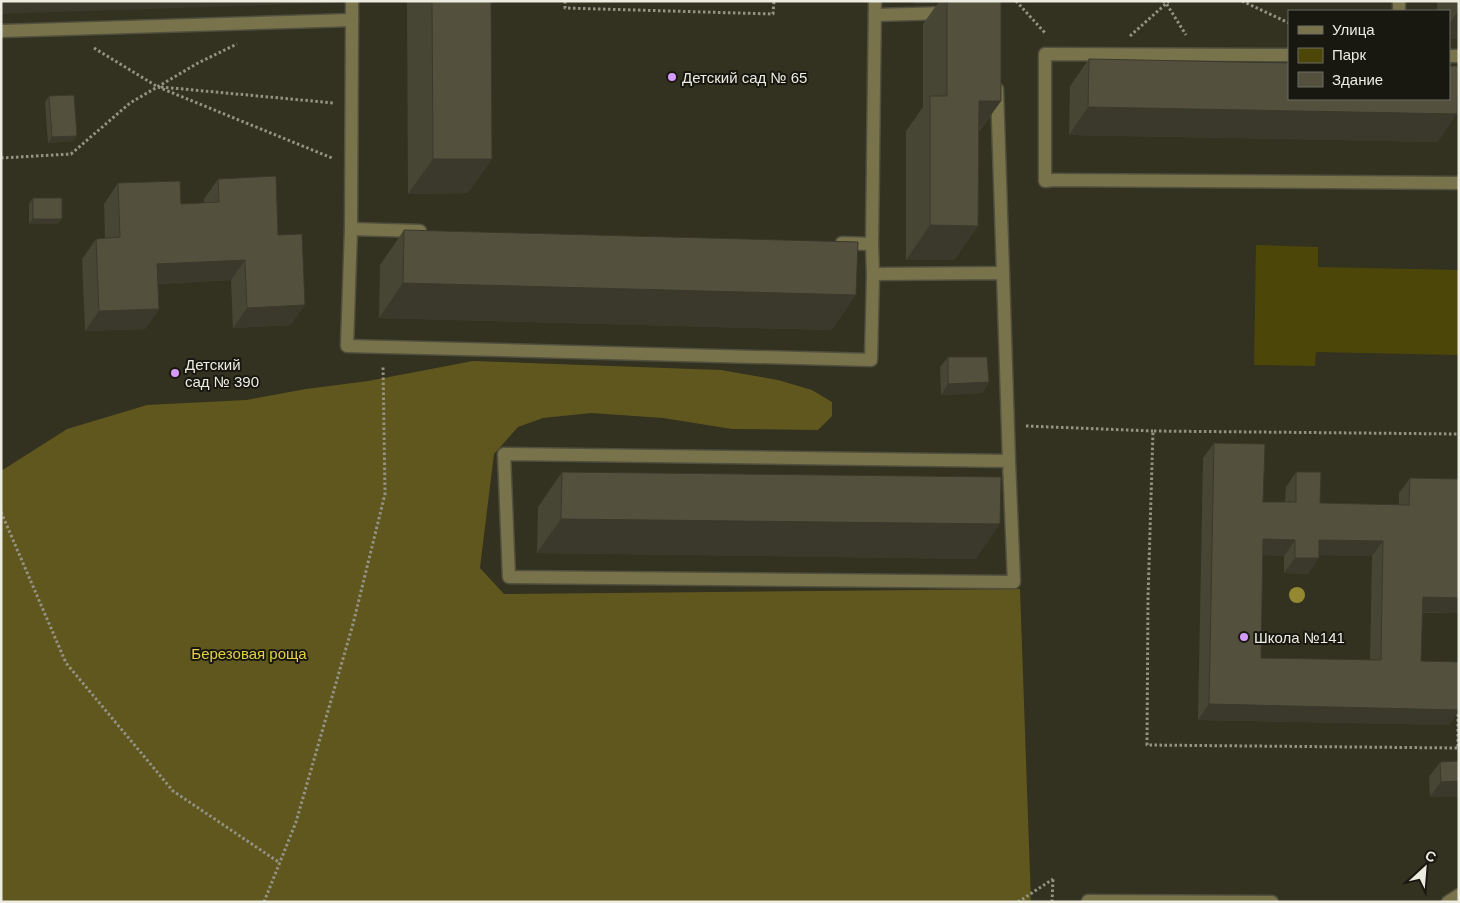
<svg xmlns="http://www.w3.org/2000/svg" width="1460" height="903" viewBox="0 0 1460 903" font-family="Arial,sans-serif">
	<style>
		.green { fill: #4d4609 }
		.forest { fill: #5f571e }
		.lines { fill: none; stroke-linecap: round; stroke-linejoin: round }
		.minor-casing { stroke: #514f3e; stroke-width: 15 }
		.path { stroke: #949284; stroke-width: 3; stroke-dasharray: 2.5 2.5; stroke-linecap: butt }
		.minor { stroke: #79734b; stroke-width: 12 }
		.tree { fill: #948830 }
		.wall { fill: #474635; fill-rule: evenodd }
		.shaded-wall { fill: #3a392b }
		.building { fill: #53513e; stroke: #3a392b; fill-rule: evenodd }
		.poi-dot { fill: #d59bfa; stroke: #191810; stroke-width: 2 }
		.labels { text-anchor: middle; dominant-baseline: central; stroke-width: 4; stroke-linejoin: round; paint-order: stroke }
		.poi-label { font-size: 15px; fill: #edece1; stroke: #191810; text-anchor: start }
		.park-label { font-size: 15px; fill: #e3d03e; stroke: #191810 }
	</style>
	<rect width="100%" height="100%" fill="#33311f"/>
	<!-- green -->
	<polygon class="green" points="1256,245 1318,247 1318,267 1459,270 1459,355 1316,352 1315,366 1254,365"/>
	<!-- forest -->
	<polygon class="forest" points="473,361 721,370 778,380 812,390 832,402 832,416 818,430 732,429 663,418 591,413 543,418 518,427 494,454 480,568 504,594 1020,589 1031,902 1,902 1,471 67,429 147,405 246,400 306,389 368,381"/>
	<g class="lines">
		<defs>
			<g id="minor">
				<polyline points="352,1 352,20"/>
				<polyline points="1399,11 1399,1"/>
				<polyline points="875,15 948,13"/>
				<polyline points="1,31 352,20 351,229 420,231"/>
				<polyline points="1289,55 1045,54 1045,181 1053,180 1459,183"/>
				<polyline points="1449,56 1459,56"/>
				<polyline points="997,89 1003,273"/>
				<polyline points="351,229 347,346 871,360 873,274"/>
				<polyline points="842,243 872,244 875,1"/>
				<polyline points="872,244 873,274 1003,273 1009,461 504,454 509,577 1014,582 1009,461"/>
				<polyline points="1088,902 1088,901 1272,902"/>
				<polyline points="1448,902 1459,895"/>
			</g>
		</defs>
		<!-- minor casing -->
		<use href="#minor" class="minor-casing"/>
		<!-- path -->
		<g class="path">
			<polyline points="565,1 565,8 773,14 774,1"/>
			<polyline points="1016,1 1046,34"/>
			<polyline points="1163,1 1166,3 1186,35"/>
			<polyline points="1242,1 1289,23"/>
			<polyline points="1130,36 1169,1"/>
			<polyline points="94,48 158,87 332,158"/>
			<polyline points="161,87 334,103"/>
			<polyline points="1,158 71,154 130,103 198,63 237,44"/>
			<polyline points="1026,426 1153,431"/>
			<polyline points="1,512 66,663 173,791 280,863"/>
			<polyline points="1458,709 1458,748 1147,745 1148,598 1153,431 1459,434"/>
			<polyline points="264,902 296,822 353,624 385,494 383,366"/>
			<polyline points="1018,902 1053,879"/>
			<polyline points="1052,902 1053,879"/>
		</g>
		<!-- minor -->
		<use href="#minor" class="minor"/>
	</g>
	<!-- trees -->
	<circle class="tree" cx="1297" cy="595" r="8"/>
	<!-- wall -->
	<g class="wall">
		<polygon points="407,1 491,1 492,159 468,193 408,194"/>
		<polygon points="914,1 1001,1 1001,101 979,132 978,226 954,260 906,260 906,131 923,107 923,24 938,3 914,4"/>
		<polygon points="1437,1 1459,1 1459,39 1449,39 1449,11 1437,11"/>
		<polygon points="1089,59 1438,142 1069,135 1070,86"/>
		<polygon points="49,96 73,141 48,143 45,102"/>
		<polygon points="218,179 278,235 291,325 233,328 231,280 158,284 159,309 145,329 85,331 82,259 96,239 105,238 104,204 118,183 181,204 204,203 204,199"/>
		<polygon points="33,198 58,224 29,224 29,204"/>
		<polygon points="404,230 832,330 379,318 380,265"/>
		<polygon points="948,357 989,382 982,393 941,395 940,367"/>
		<path d="M1214,443L1263,502H1285L1286,487L1296,472L1320,503L1399,505V493L1410,478L1459,613H1422L1421,661L1449,725L1198,720L1203,458ZM1262,555L1284,556V573L1308,574L1319,555L1372,556L1370,660L1261,658Z"/>
		<polygon points="562,472 976,559 537,553 538,507"/>
		<polygon points="1459,761 1430,797 1429,777 1440,762"/>
	</g>
	<!-- shaded-wall -->
	<g class="shaded-wall">
		<polygon points="1,1 334,1 332,3 1,14"/>
		<polygon points="915,1 940,1 938,3 914,4"/>
		<polygon points="1459,10 1459,39 1449,39 1449,24"/>
		<polygon points="979,101 1001,101 976,135"/>
		<polygon points="1088,107 1457,114 1438,142 1069,135"/>
		<polygon points="77,136 73,141 48,143 52,137"/>
		<polygon points="433,159 492,159 468,193 408,194"/>
		<polygon points="33,219 62,219 58,224 29,224"/>
		<polygon points="930,225 978,226 954,260 906,260"/>
		<polygon points="245,260 231,280 143,284 157,264"/>
		<polygon points="403,283 856,295 832,330 379,318"/>
		<polygon points="305,305 291,325 233,328 247,308"/>
		<polygon points="159,309 145,329 85,331 99,311"/>
		<polygon points="989,382 982,393 941,395 948,384"/>
		<polygon points="561,519 1000,524 976,559 537,553"/>
		<polygon points="1263,539 1295,540 1284,556 1252,555"/>
		<polygon points="1319,540 1383,541 1372,556 1309,555"/>
		<polygon points="1295,558 1319,558 1308,574 1284,573"/>
		<polygon points="1423,597 1459,598 1459,613 1412,612"/>
		<polygon points="1209,704 1459,710 1459,711 1449,725 1198,720"/>
		<polygon points="1459,781 1459,797 1430,797 1441,782"/>
	</g>
	<!-- building -->
	<g class="building">
		<polygon points="432,1 491,1 492,159 433,159"/>
		<polygon points="947,1 1001,1 1001,101 979,101 978,226 930,225 930,96 947,96"/>
		<polygon points="1089,59 1289,63 1289,99 1449,99 1449,66 1458,66 1457,114 1088,107"/>
		<polygon points="74,95 77,136 52,137 49,96"/>
		<polygon points="276,176 278,235 302,234 305,305 247,308 245,260 157,264 159,309 99,311 96,239 120,237 118,183 180,181 181,204 219,202 218,179"/>
		<rect x="33" y="198" width="29" height="21"/>
		<polygon points="404,230 858,242 856,295 403,283"/>
		<polygon points="948,357 987,357 989,382 948,384"/>
		<path d="M1214,443L1265,444L1263,502H1296V472H1321L1320,503L1409,505L1410,478L1459,479V598L1423,597L1421,661L1459,662V710L1209,704ZM1263,539L1295,540V558H1319V540L1383,541L1381,660L1261,658Z"/>
		<polygon points="562,472 1001,477 1000,524 561,519"/>
		<polygon points="1459,761 1459,781 1441,782 1440,762"/>
	</g>
	<!-- markers -->
	<g class="poi-dot">
		<circle cx="672" cy="77" r="5"/>
		<circle cx="175" cy="373" r="5"/>
		<circle cx="1244" cy="637" r="5"/>
	</g>
	<g class="labels">
		<!-- poi labels -->
		<g class="poi-label">
			<text x="682" y="77">Детский сад № 65</text>
			<text x="185" y="364">Детский<tspan x="185" dy="17">сад № 390</tspan></text>
			<text x="1254" y="637">Школа №141</text>
		</g>
		<!-- park labels -->
		<g class="park-label">
			<text x="249" y="653">Березовая роща</text>
		</g>
	</g>
	<!-- border -->
	<rect width="1460" height="903" fill="none" stroke="#edece1" stroke-width="5"/>
	<!-- legend -->
	<rect x="1288" y="10" width="162" height="90" fill="#191810" stroke="#6e6d64"/>
	<rect x="1298" y="26" width="25" height="8" fill="#79734b" stroke="#6e6d64"/>
	<text x="1332" y="35" font-size="15" fill="#edece1">Улица</text>
	<rect x="1298" y="48" width="25" height="15" fill="#4d4609" stroke="#6e6d64"/>
	<text x="1332" y="60" font-size="15" fill="#edece1">Парк</text>
	<rect x="1298" y="72" width="25" height="15" fill="#53513e" stroke="#6e6d64"/>
	<text x="1332" y="85" font-size="15" fill="#edece1">Здание</text>
	<!-- north arrow -->
	<g transform="translate(1425 868) rotate(26)" stroke="#191810" stroke-width="4" paint-order="stroke">
	<path d="M0-4L9 19L0 12L-9 19Z" fill="#edece1"/>
	<text y="-8" font-size="14" font-weight="bold" text-anchor="middle" fill="#edece1">С</text>
	</g>
</svg>
